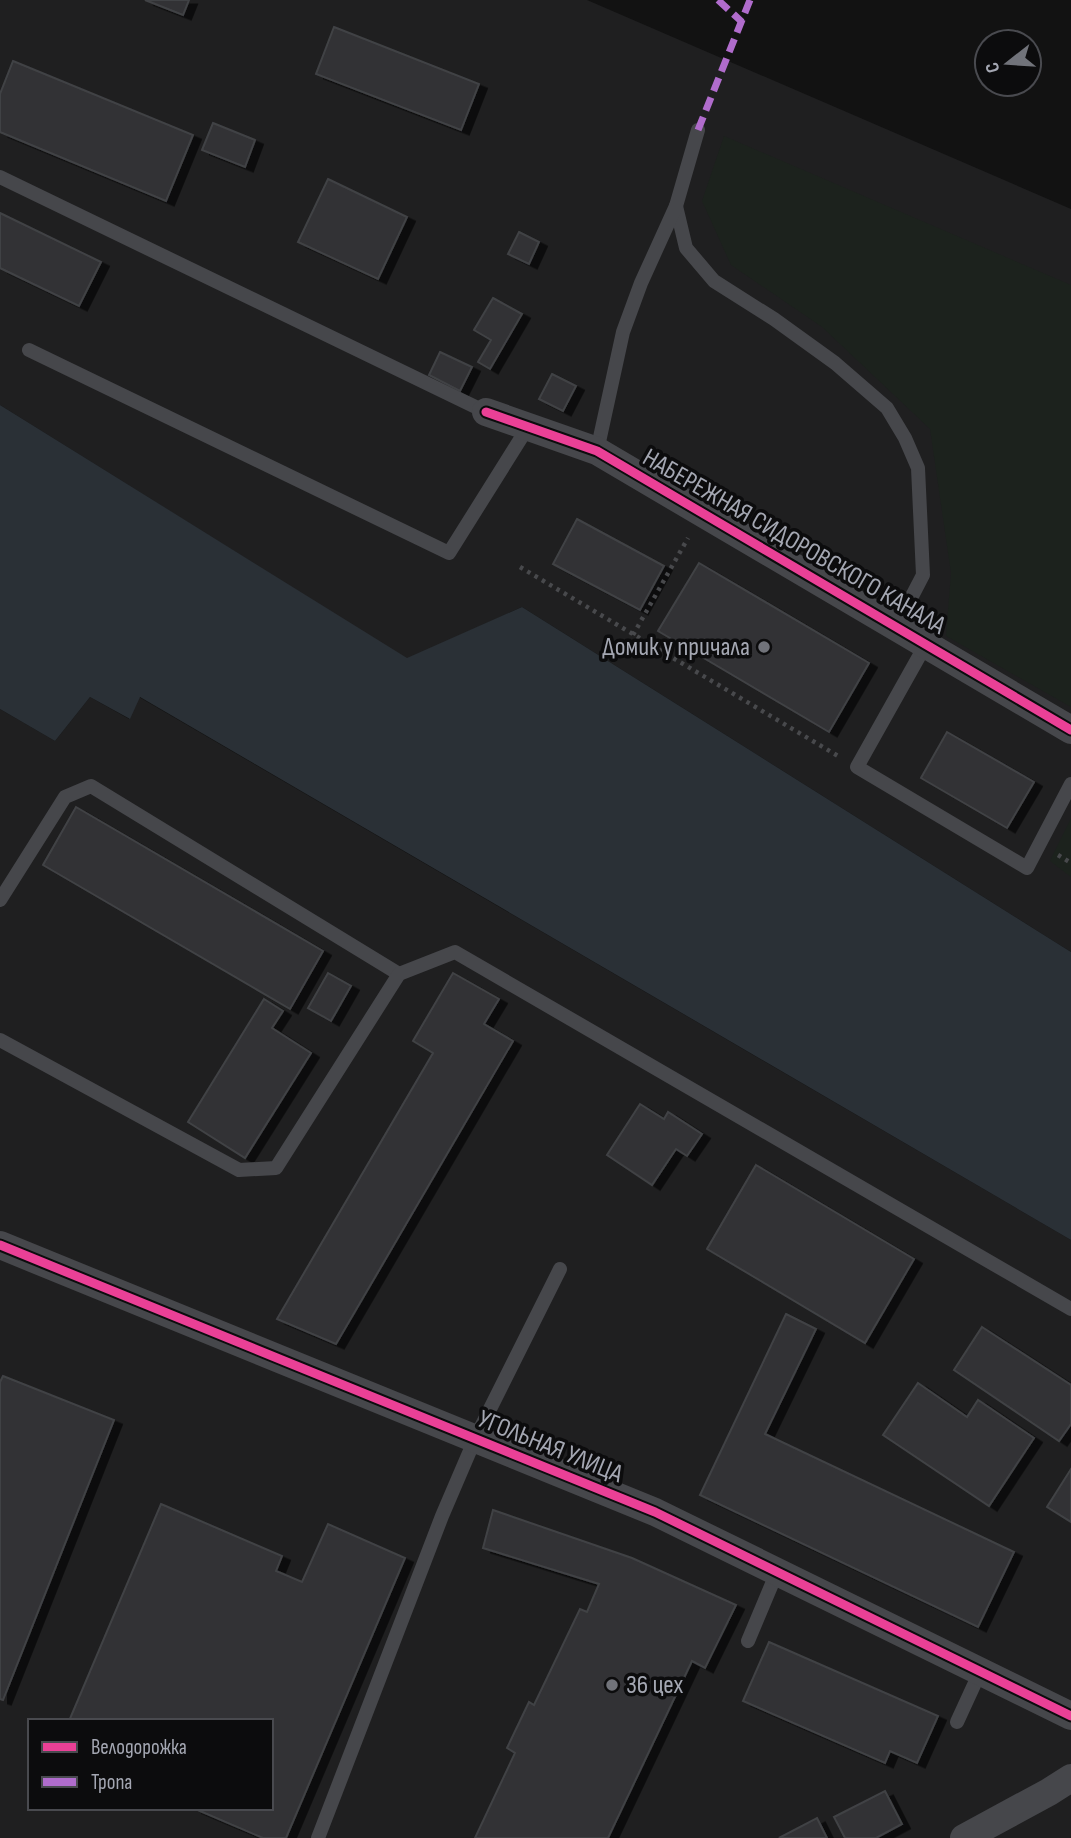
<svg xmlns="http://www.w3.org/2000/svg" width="1071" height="1838" viewBox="0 0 1071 1838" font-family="'Sofia Sans Condensed',sans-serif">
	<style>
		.built { fill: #1f1f20; fill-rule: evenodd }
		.green { fill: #1c221d }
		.water { fill: #2a3036 }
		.building { fill: #323235; stroke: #414245; stroke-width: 2; filter: url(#shadow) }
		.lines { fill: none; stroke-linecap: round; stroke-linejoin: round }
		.path { stroke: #48494c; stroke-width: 4.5; stroke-dasharray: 3.5 5; stroke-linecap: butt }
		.lane { stroke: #46474b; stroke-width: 14 }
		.street { stroke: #46474b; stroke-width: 28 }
		.quiet { stroke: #b06ccc; stroke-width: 7; stroke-dasharray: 14 7; stroke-linecap: butt }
		.cycleway-casing { stroke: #0c0c0d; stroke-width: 13 }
		.cycleway { stroke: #ea4096; stroke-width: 9 }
		.poi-dot { fill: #71737a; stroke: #0c0c0d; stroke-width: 2.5 }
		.labels { text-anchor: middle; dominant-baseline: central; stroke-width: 7; stroke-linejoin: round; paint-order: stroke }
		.street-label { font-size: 26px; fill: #a4a7b2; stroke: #0c0c0d }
		.poi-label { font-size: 26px; fill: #a4a7b2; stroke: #0c0c0d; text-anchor: end }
	</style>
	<defs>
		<filter id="shadow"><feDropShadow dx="8" dy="4.5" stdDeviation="0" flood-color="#0009"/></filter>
	</defs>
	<rect width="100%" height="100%" fill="#121212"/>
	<!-- built -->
	<g class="built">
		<polygon points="0,0 587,0 1071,209 1071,952 522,607 407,659 0,405"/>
		<path d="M90,697L129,719L139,697L1071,1240V1838H0V709L55,741ZM30,1721H271V1808H30Z"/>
	</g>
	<!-- green -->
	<g class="green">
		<polygon points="724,136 1071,285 1071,707 946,636 951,573 930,429 822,327 731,265 702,201"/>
		<polygon points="1071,818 1071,877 1050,861"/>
	</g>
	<!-- water -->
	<polygon class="water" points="0,405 407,658 522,607 1071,952 1071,1240 140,697 130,719 90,697 55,741 0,709"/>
	<!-- building -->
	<g class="building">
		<polygon points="145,0 189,0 183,15"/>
		<polygon points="334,27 479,84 461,130 316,74"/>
		<polygon points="13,61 193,135 166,201 0,132 0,94"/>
		<polygon points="213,123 255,140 245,167 202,150"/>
		<polygon points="328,179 407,217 378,279 298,242"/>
		<polygon points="0,213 101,262 79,306 0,268"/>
		<polygon points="519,232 539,242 529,264 508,254"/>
		<polygon points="493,298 522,314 490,369 478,362 491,340 474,330"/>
		<polygon points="440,352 472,367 460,391 429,375"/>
		<polygon points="552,374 576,386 563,411 539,399"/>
		<polygon points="577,519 664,566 640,610 553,564"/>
		<polygon points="699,563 869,663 829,732 658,631"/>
		<polygon points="947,732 1034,782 1007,828 921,778"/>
		<polygon points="76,807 323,951 290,1009 43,865"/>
		<polygon points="328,973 351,986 331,1021 308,1008"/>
		<polygon points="453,973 499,999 484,1024 513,1041 336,1344 277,1319 433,1053 413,1041"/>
		<polygon points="264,999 283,1011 272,1028 311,1053 245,1158 188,1122"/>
		<polygon points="640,1104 664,1119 668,1112 702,1134 687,1156 676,1149 652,1185 607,1155"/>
		<polygon points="756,1165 914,1259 865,1343 707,1249"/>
		<polygon points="786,1314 816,1329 765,1434 1014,1552 978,1627 700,1495"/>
		<polygon points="982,1327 1071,1385 1071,1424 1059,1441 954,1370"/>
		<polygon points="3,1376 114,1420 3,1700 0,1699 0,1382"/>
		<polygon points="918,1383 967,1417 978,1400 1034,1438 989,1506 883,1435"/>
		<polygon points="1071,1469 1071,1522 1047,1507"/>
		<polygon points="161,1504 282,1556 276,1571 302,1582 328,1524 405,1558 286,1838 263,1838 193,1808 271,1808 271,1721 69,1721"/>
		<polygon points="493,1510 632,1558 736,1605 705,1668 692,1661 608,1838 475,1838 515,1753 507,1748 529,1702 534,1705 580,1609 587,1612 599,1584 483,1548"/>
		<polygon points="769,1642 938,1716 917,1763 890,1751 885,1763 743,1701"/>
		<polygon points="885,1791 902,1824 876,1838 845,1838 834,1817"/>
		<polygon points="817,1818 827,1838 779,1838"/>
	</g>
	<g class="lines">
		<!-- path -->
		<g class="path">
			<polyline points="520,567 838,756"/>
			<polyline points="633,635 688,538"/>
			<polyline points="1058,855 1071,863"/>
		</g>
		<!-- lane -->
		<g class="lane">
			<polyline points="0,177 486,412"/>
			<polyline points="676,206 686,248 714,281 774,319 835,363 887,408 905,438 918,468 923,575 896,627"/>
			<polyline points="29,350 449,553 528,427"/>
			<polyline points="597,451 623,332 641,283 676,206 698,130"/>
			<polyline points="926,644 857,767 1027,868 1071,784"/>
			<polyline points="0,900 65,797 91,786 399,974"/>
			<polyline points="0,1040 239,1170 276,1168 399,974 455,952 1071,1309"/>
			<polyline points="748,1641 777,1572"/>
			<polyline points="957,1722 980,1672"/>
			<polyline points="318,1838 442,1516 475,1439 560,1269"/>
		</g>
		<!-- street -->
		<g class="street">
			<polyline points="486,412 597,451 1071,730"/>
			<polyline points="0,1245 655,1512 1071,1716"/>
			<polyline points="964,1838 1049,1792 1071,1778"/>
		</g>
		<!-- quiet -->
		<g class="quiet">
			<polyline points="718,0 742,22"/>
			<polyline points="698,130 750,0"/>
		</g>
		<defs>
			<g id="cycleway">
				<polyline points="486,412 597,451 1071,730"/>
				<polyline points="0,1245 655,1512 1071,1716"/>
			</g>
		</defs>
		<!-- cycleway casing -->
		<use href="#cycleway" class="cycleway-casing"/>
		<!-- cycleway -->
		<use href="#cycleway" class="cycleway"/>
	</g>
	<!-- markers -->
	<g class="poi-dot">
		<circle cx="764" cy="647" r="7"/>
		<circle cx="612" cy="1685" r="7"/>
	</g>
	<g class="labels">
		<!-- street labels -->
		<g class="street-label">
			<text transform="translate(794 542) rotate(30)">НАБЕРЕЖНАЯ СИДОРОВСКОГО КАНАЛА</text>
			<text transform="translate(550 1447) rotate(22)">УГОЛЬНАЯ УЛИЦА</text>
		</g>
		<!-- poi labels -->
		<g class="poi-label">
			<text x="750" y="647">Домик у причала</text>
			<text x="626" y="1685" text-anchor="start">36 цех</text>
		</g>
	</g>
	<!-- legend -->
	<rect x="28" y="1719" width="245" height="91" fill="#0c0c0d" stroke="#494a4f" stroke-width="2"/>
	<rect x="42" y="1742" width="35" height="10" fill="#ea4096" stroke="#494a4f" stroke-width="2"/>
	<text x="91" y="1754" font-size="21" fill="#a4a7b2">Велодорожка</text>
	<rect x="42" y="1777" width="35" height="10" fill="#b06ccc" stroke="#494a4f" stroke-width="2"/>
	<text x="91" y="1789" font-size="21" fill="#a4a7b2">Тропа</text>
	<!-- north arrow -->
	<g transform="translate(1008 63) rotate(253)"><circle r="33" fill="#0c0c0d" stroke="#494a4f" stroke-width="2"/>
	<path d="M0-5L12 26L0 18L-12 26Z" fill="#71737a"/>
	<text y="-10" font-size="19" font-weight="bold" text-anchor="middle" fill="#a4a7b2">С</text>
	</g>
</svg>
